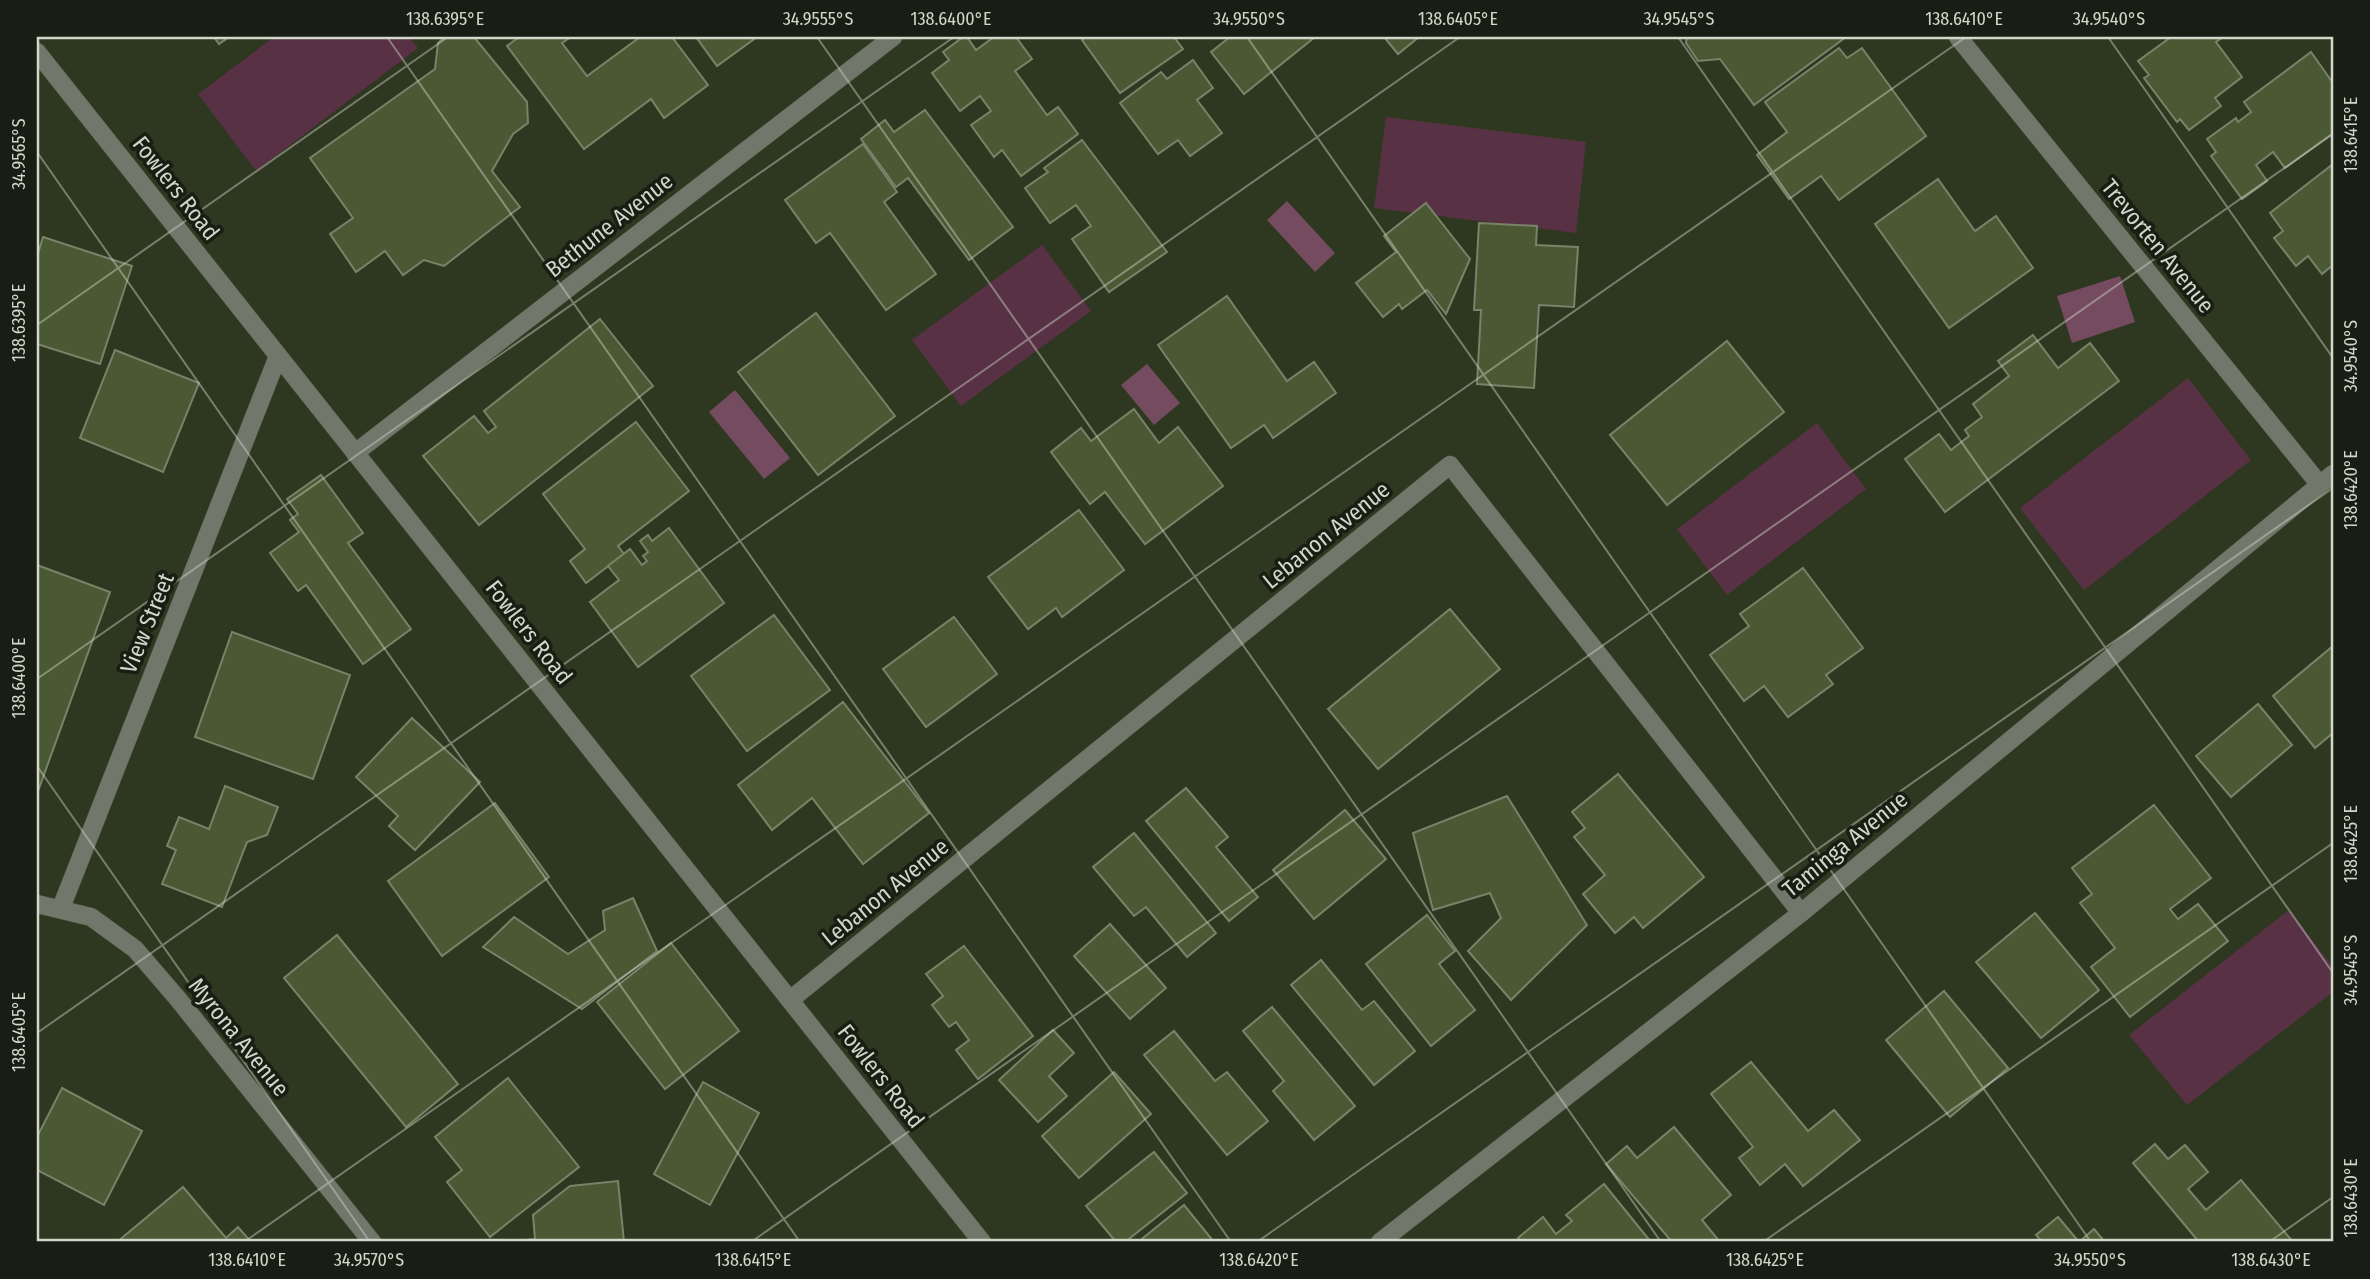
<svg xmlns="http://www.w3.org/2000/svg" width="2370" height="1279" viewBox="0 0 2370 1279" font-family="'Fira Sans Condensed',sans-serif">
	<style>
		.green { fill: #583244 }
		.water { fill: #754c5f }
		.building { fill: #4a5933; stroke: #788369; stroke-width: 2 }
		.lines { fill: none; stroke-linecap: round; stroke-linejoin: round }
		.minor-casing { stroke: #4b543e; stroke-width: 19 }
		.minor { stroke: #72776b; stroke-width: 18 }
		.ticks { fill: none; stroke: #d1d7c9; stroke-width: 2; stroke-opacity: 0.45 }
		.labels { text-anchor: middle; dominant-baseline: central; stroke-width: 7; stroke-linejoin: round; paint-order: stroke }
		.street-label { font-size: 23px; fill: #d1d7c9; stroke: #191d13 }
		.neatline { fill: none; stroke: #d1d7c9; stroke-width: 2.5 }
		.ticks-label { font-size: 18px; text-anchor: middle; fill: #d1d7c9 }
	</style>
	<rect width="100%" height="100%" fill="#2e3720"/>
	<!-- green -->
	<g class="green">
		<polygon points="274,37 409,37 418,48 256,171 198,94"/>
		<polygon points="1386,117 1586,142 1576,233 1374,208"/>
		<polygon points="1042,245 1091,311 961,406 912,340"/>
		<polygon points="2188,378 2251,460 2084,590 2020,508"/>
		<polygon points="1817,423 1866,489 1727,595 1677,529"/>
		<polygon points="2289,910 2333,967 2333,992 2187,1105 2129,1035"/>
	</g>
	<!-- water -->
	<g class="water">
		<polygon points="1287,201 1335,253 1315,272 1267,220"/>
		<polygon points="2120,276 2135,322 2072,343 2057,296"/>
		<polygon points="1147,364 1180,403 1154,425 1121,385"/>
		<polygon points="735,390 790,458 764,479 709,412"/>
	</g>
	<!-- building -->
	<g class="building">
		<polygon points="214,37 229,37 219,44"/>
		<polygon points="445,37 474,37 527,102 528,123 513,134 492,171 520,207 444,266 424,260 403,275 385,251 356,272 330,234 353,218 310,158 435,69 438,43"/>
		<polygon points="519,37 571,37 562,43 587,76 640,37 672,37 708,85 664,118 651,99 584,149 507,46"/>
		<polygon points="696,37 757,37 717,66"/>
		<polygon points="963,37 967,37 976,50 994,37 1016,37 1032,59 1015,71 1047,115 1058,107 1078,134 1021,176 1002,150 994,157 971,125 991,111 980,96 960,111 932,73 949,60 943,52"/>
		<polygon points="1086,37 1174,37 1183,49 1120,93 1082,40"/>
		<polygon points="1230,37 1315,37 1244,94 1211,52"/>
		<polygon points="1384,37 1419,37 1398,54"/>
		<polygon points="1687,37 1846,37 1754,105 1720,59 1698,61 1686,43"/>
		<polygon points="2171,37 2223,37 2216,42 2242,77 2215,98 2221,106 2189,130 2180,119 2177,122 2144,78 2149,75 2138,61"/>
		<polygon points="1839,48 1847,58 1862,48 1926,136 1839,200 1821,176 1789,199 1757,155 1787,132 1765,102"/>
		<polygon points="2311,52 2333,83 2333,133 2285,168 2273,152 2256,165 2267,181 2242,199 2211,156 2216,152 2207,139 2236,118 2238,122 2251,112 2244,102"/>
		<polygon points="1193,60 1213,88 1197,100 1222,133 1190,156 1178,140 1158,154 1120,103 1161,72 1167,79"/>
		<polygon points="925,110 1013,227 969,260 908,178 896,187 861,139 885,120 894,132"/>
		<polygon points="1082,140 1167,252 1109,292 1072,239 1091,226 1076,205 1050,223 1025,188 1048,172 1044,168"/>
		<polygon points="863,144 897,192 884,202 936,274 886,310 830,233 816,243 785,200"/>
		<polygon points="2333,164 2333,265 2322,274 2308,256 2296,266 2274,238 2283,231 2270,213"/>
		<polygon points="1938,179 1975,231 1996,216 2033,268 1949,328 1875,224"/>
		<polygon points="1426,203 1470,259 1446,314 1427,290 1402,309 1399,304 1383,317 1356,283 1396,252 1384,236"/>
		<polygon points="1479,223 1537,226 1536,245 1578,247 1574,307 1539,305 1534,388 1477,384 1481,310 1474,310"/>
		<polygon points="43,237 132,266 100,364 37,344 37,257"/>
		<polygon points="1227,296 1287,381 1314,362 1336,393 1273,438 1264,425 1231,448 1158,345"/>
		<polygon points="816,313 895,416 818,475 738,372"/>
		<polygon points="600,319 653,386 479,525 423,456 474,416 488,433 496,427 484,411"/>
		<polygon points="2033,335 2058,368 2090,343 2119,381 1945,512 1905,459 1939,434 1951,450 1969,436 1965,430 1982,417 1973,404 2009,376 1998,361"/>
		<polygon points="1727,341 1784,412 1667,505 1610,435"/>
		<polygon points="115,350 199,383 163,472 80,438"/>
		<polygon points="1134,409 1159,443 1178,427 1223,486 1145,544 1105,492 1090,504 1051,452 1081,428 1091,441"/>
		<polygon points="636,422 689,491 618,546 624,554 586,583 570,561 585,549 543,494"/>
		<polygon points="321,475 363,533 348,543 411,629 363,664 306,585 298,591 270,553 299,532 290,520 298,514 287,499"/>
		<polygon points="1079,510 1124,570 1062,617 1056,608 1028,629 988,577"/>
		<polygon points="669,528 724,603 638,667 590,602 619,580 608,566 630,549 642,565 647,561 643,556 648,552 640,541 648,535 652,541"/>
		<polygon points="37,565 110,592 37,794"/>
		<polygon points="1803,568 1863,648 1826,675 1833,684 1788,717 1764,686 1744,701 1710,655 1749,626 1740,614"/>
		<polygon points="1450,609 1500,669 1378,769 1328,709"/>
		<polygon points="774,615 830,690 747,751 691,676"/>
		<polygon points="954,617 997,674 926,727 883,669"/>
		<polygon points="232,632 350,675 313,779 195,737"/>
		<polygon points="2333,646 2333,733 2315,748 2273,696"/>
		<polygon points="843,702 929,813 863,864 812,798 772,830 738,785"/>
		<polygon points="2258,704 2292,745 2231,797 2196,756"/>
		<polygon points="412,718 480,782 415,850 389,826 398,816 356,777"/>
		<polygon points="1618,774 1704,877 1643,928 1634,917 1615,933 1583,894 1605,875 1574,837 1585,828 1572,812"/>
		<polygon points="225,786 278,807 267,835 247,842 222,907 162,884 176,850 167,846 179,817 209,829"/>
		<polygon points="1186,788 1228,837 1216,847 1258,897 1229,921 1146,821"/>
		<polygon points="1507,796 1587,925 1511,1000 1468,951 1501,918 1490,893 1433,910 1413,833"/>
		<polygon points="495,803 549,877 442,956 388,881"/>
		<polygon points="2154,805 2211,878 2170,909 2178,919 2198,904 2228,941 2130,1017 2091,967 2115,948 2080,903 2092,894 2072,868"/>
		<polygon points="1345,810 1386,859 1314,919 1273,870"/>
		<polygon points="1134,833 1216,933 1187,957 1146,907 1134,916 1093,867"/>
		<polygon points="633,898 657,951 582,1009 483,947 514,917 568,954 605,930 603,911"/>
		<polygon points="2035,913 2099,990 2041,1038 1976,962"/>
		<polygon points="1427,915 1455,951 1439,964 1475,1010 1431,1046 1366,964"/>
		<polygon points="1110,924 1166,988 1130,1019 1074,956"/>
		<polygon points="337,935 458,1084 406,1127 284,978"/>
		<polygon points="671,943 739,1031 665,1089 597,1002"/>
		<polygon points="964,946 1033,1036 978,1079 956,1050 969,1040 956,1022 949,1027 932,1005 943,996 926,974"/>
		<polygon points="1321,960 1362,1010 1374,1001 1415,1051 1374,1085 1291,985"/>
		<polygon points="1944,991 2008,1068 1950,1117 1886,1040"/>
		<polygon points="1272,1007 1355,1106 1314,1140 1273,1091 1284,1081 1243,1031"/>
		<polygon points="1053,1030 1074,1053 1049,1076 1067,1096 1038,1122 999,1080"/>
		<polygon points="1174,1031 1215,1081 1227,1072 1268,1121 1227,1155 1144,1055"/>
		<polygon points="1751,1062 1808,1131 1834,1110 1860,1140 1803,1186 1785,1164 1760,1185 1739,1158 1753,1147 1711,1094"/>
		<polygon points="1114,1072 1151,1114 1079,1178 1042,1136"/>
		<polygon points="508,1078 579,1167 490,1237 447,1182 462,1170 435,1137"/>
		<polygon points="703,1082 759,1113 710,1205 654,1174"/>
		<polygon points="62,1088 142,1131 104,1205 37,1170 37,1137"/>
		<polygon points="1674,1127 1731,1195 1702,1220 1720,1242 1672,1242 1606,1164 1627,1146 1637,1158"/>
		<polygon points="2155,1144 2168,1159 2185,1145 2208,1172 2188,1189 2206,1210 2241,1180 2293,1242 2199,1242 2133,1163"/>
		<polygon points="1154,1152 1187,1193 1125,1242 1116,1242 1086,1206"/>
		<polygon points="618,1181 624,1242 526,1242 526,1240 535,1239 533,1215 570,1186"/>
		<polygon points="1604,1184 1651,1242 1521,1242 1518,1238 1543,1217 1556,1234 1572,1221 1566,1215"/>
		<polygon points="183,1187 226,1238 238,1227 251,1242 117,1242"/>
		<polygon points="1184,1205 1214,1242 1138,1242"/>
		<polygon points="2058,1217 2079,1242 2094,1229 2105,1242 2042,1242 2036,1235"/>
	</g>
	<g class="lines">
		<defs>
			<g id="minor">
				<polyline points="1958,37 2320,485"/>
				<polyline points="37,52 982,1242"/>
				<polyline points="355,453 893,37"/>
				<polyline points="37,904 91,917 135,949 178,999 372,1242"/>
				<polyline points="61,908 278,356"/>
				<polyline points="790,1000 1450,465 1801,913"/>
				<polyline points="1380,1242 1801,913 2333,474"/>
			</g>
		</defs>
		<!-- minor casing -->
		<use href="#minor" class="minor-casing"/>
		<!-- minor -->
		<use href="#minor" class="minor"/>
	</g>
	<!-- ticks -->
	<path class="ticks" d="M387,37L1231,1242M817,37L1661,1242M1247,37L2091,1242M1678,37L2333,973M2108,37L2333,358M37,152L800,1242M37,325L448,37M37,679L954,37M37,766L370,1242M37,1033L1460,37M244,1242L1966,37M751,1242L2333,134M1257,1242L2333,488M1763,1242L2333,843M2269,1242L2333,1197"/>
	<g class="labels">
		<!-- street labels -->
		<g class="street-label">
			<text transform="translate(176 188) rotate(52)">Fowlers Road</text>
			<text transform="translate(609 225) rotate(-38)">Bethune Avenue</text>
			<text transform="translate(2158 246) rotate(51)">Trevorten Avenue</text>
			<text transform="translate(1326 535) rotate(-39)">Lebanon Avenue</text>
			<text transform="translate(147 623) rotate(-68)">View Street</text>
			<text transform="translate(529 632) rotate(52)">Fowlers Road</text>
			<text transform="translate(1845 844) rotate(-39)">Taminga Avenue</text>
			<text transform="translate(885 892) rotate(-39)">Lebanon Avenue</text>
			<text transform="translate(239 1037) rotate(51)">Myrona Avenue</text>
			<text transform="translate(881 1076) rotate(52)">Fowlers Road</text>
		</g>
	</g>
	<!-- border -->
	<rect width="2370" height="1279" fill="none" stroke="#191d13" stroke-width="77"/>
	<rect x="38" y="38" width="2294" height="1202" class="neatline"/>
	<g class="ticks-label">
		<text x="445" y="25">138.6395°E</text>
		<text x="818" y="25">34.9555°S</text>
		<text x="951" y="25">138.6400°E</text>
		<text x="1249" y="25">34.9550°S</text>
		<text x="1458" y="25">138.6405°E</text>
		<text x="1679" y="25">34.9545°S</text>
		<text x="1964" y="25">138.6410°E</text>
		<text x="2109" y="25">34.9540°S</text>
		<text transform="translate(2351 135) rotate(-90)" y="6">138.6415°E</text>
		<text transform="translate(19 154) rotate(-90)" y="6">34.9565°S</text>
		<text transform="translate(19 323) rotate(-90)" y="6">138.6395°E</text>
		<text transform="translate(2351 356) rotate(-90)" y="6">34.9540°S</text>
		<text transform="translate(2351 490) rotate(-90)" y="6">138.6420°E</text>
		<text transform="translate(19 678) rotate(-90)" y="6">138.6400°E</text>
		<text transform="translate(2351 844) rotate(-90)" y="6">138.6425°E</text>
		<text transform="translate(2351 970) rotate(-90)" y="6">34.9545°S</text>
		<text transform="translate(19 1032) rotate(-90)" y="6">138.6405°E</text>
		<text transform="translate(2351 1198) rotate(-90)" y="6">138.6430°E</text>
		<text x="247" y="1266">138.6410°E</text>
		<text x="369" y="1266">34.9570°S</text>
		<text x="753" y="1266">138.6415°E</text>
		<text x="1259" y="1266">138.6420°E</text>
		<text x="1765" y="1266">138.6425°E</text>
		<text x="2090" y="1266">34.9550°S</text>
		<text x="2271" y="1266">138.6430°E</text>
	</g>
</svg>
